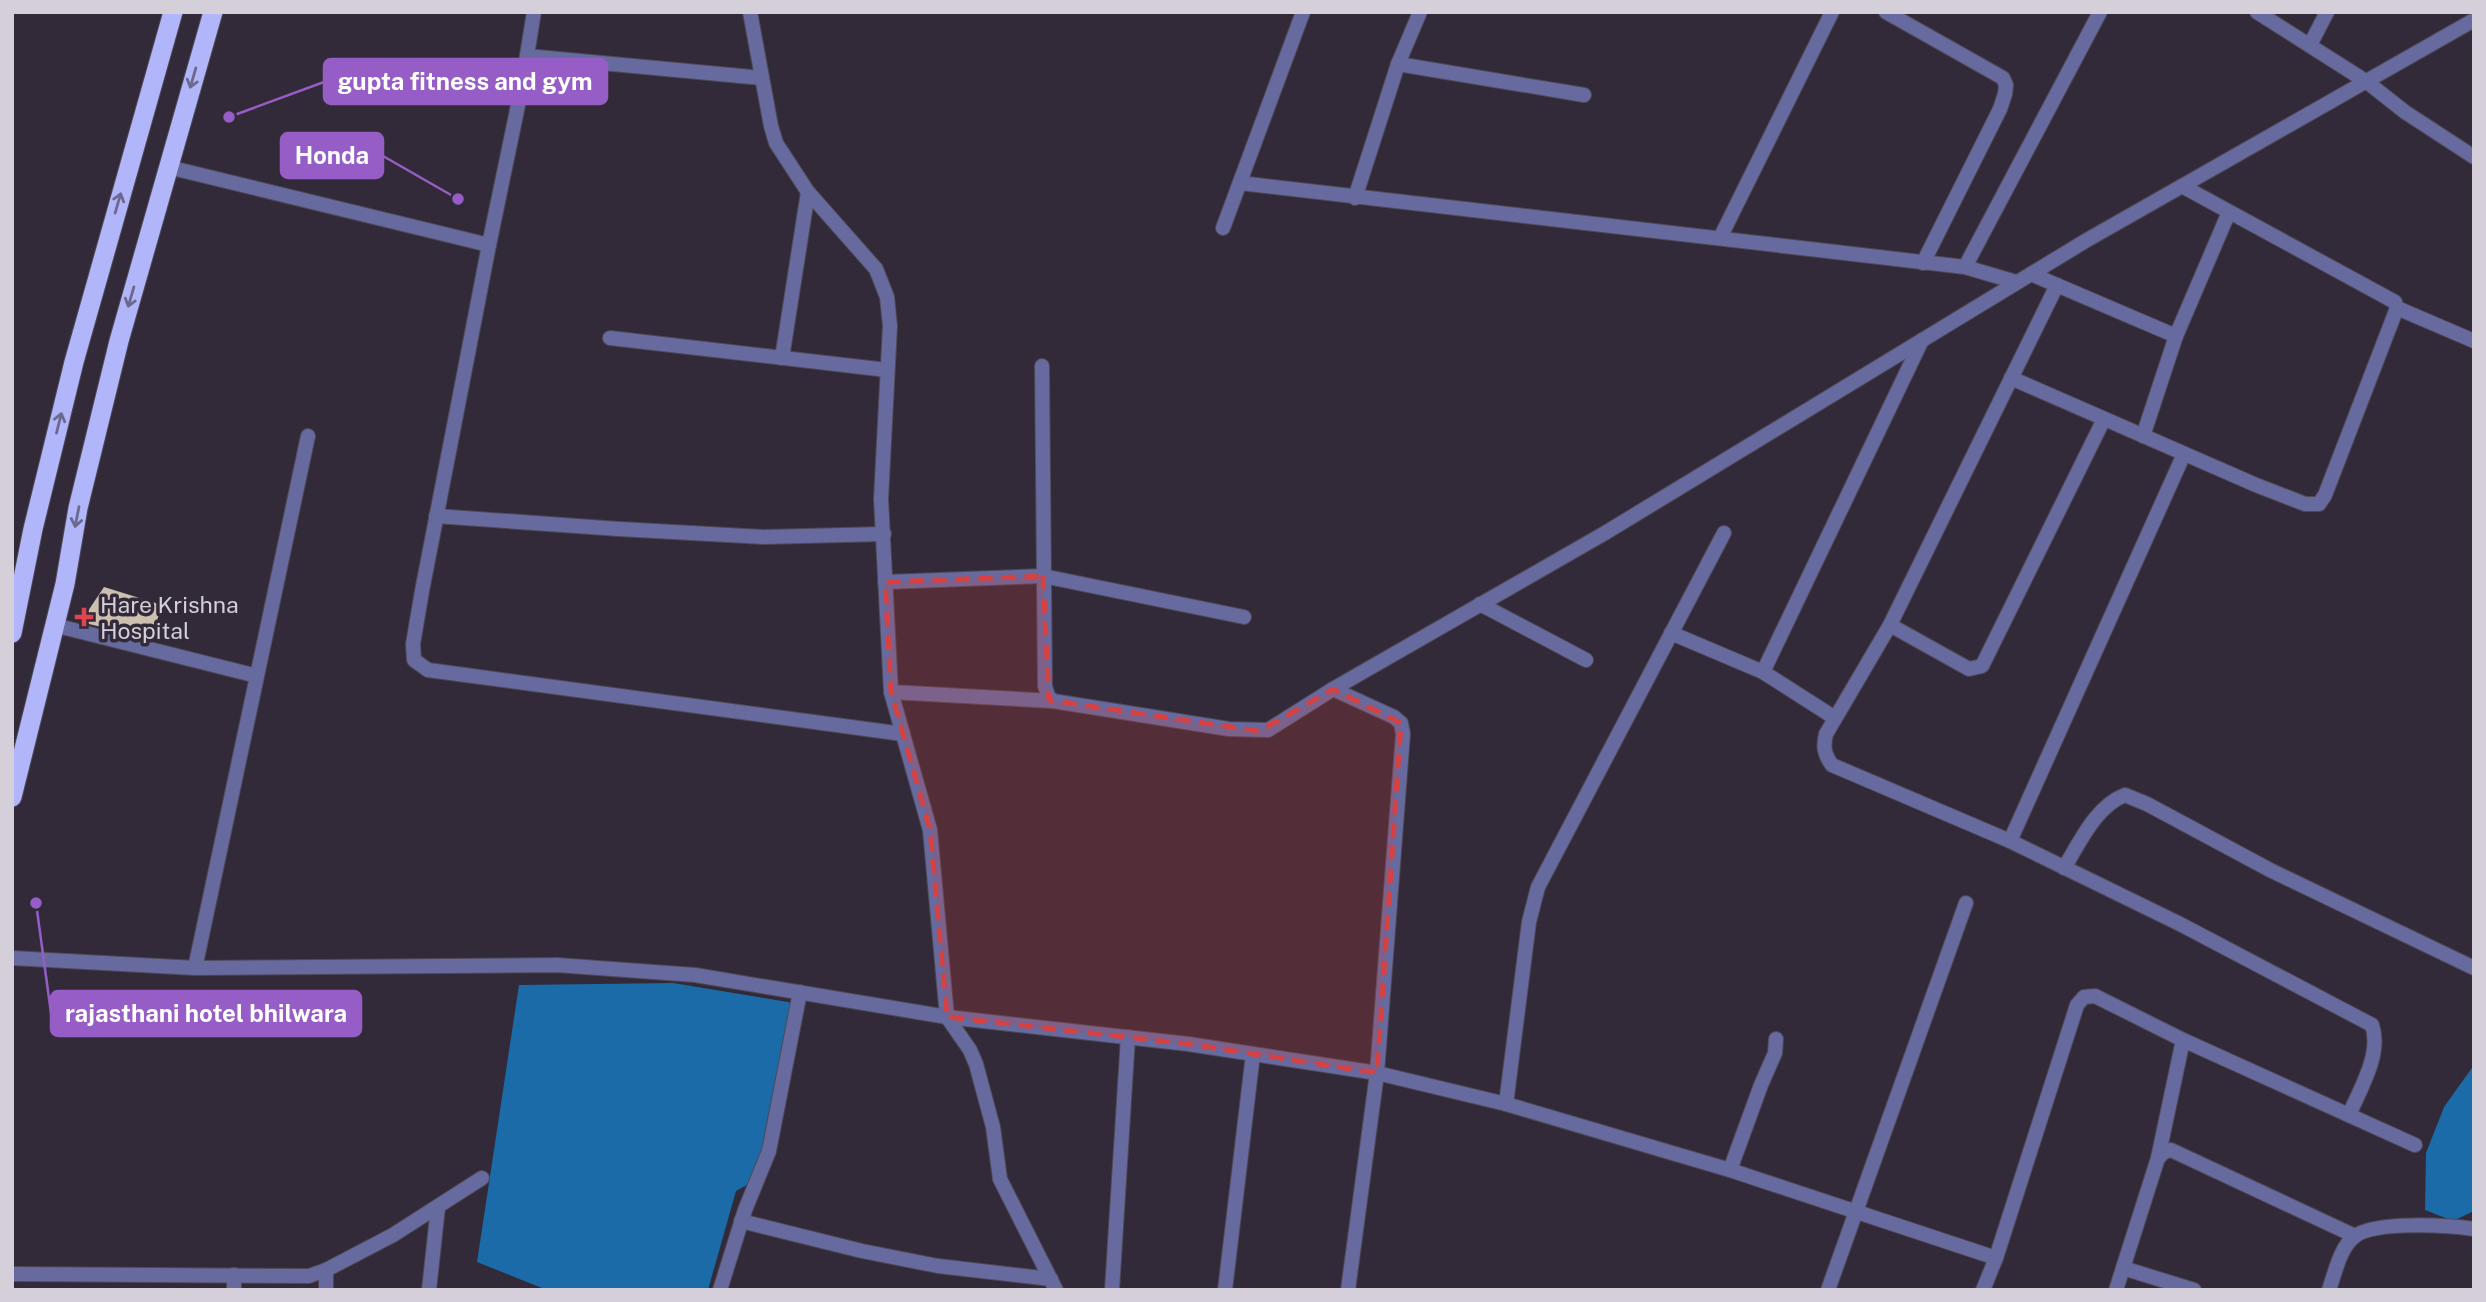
<svg xmlns="http://www.w3.org/2000/svg" width="2486" height="1302" viewBox="0 0 2486 1302" font-family="'Public Sans',sans-serif">
	<style>
		.water { fill: #1a6ba7 }
		.building { fill: #cdc0b0 }
		.lines { fill: none; stroke-linecap: round; stroke-linejoin: round }
		.minor-casing { stroke: #4f4855; stroke-width: 16 }
		.trunk-casing { stroke: #4f4855; stroke-width: 21 }
		.minor { stroke: #666a9e; stroke-width: 14 }
		.trunk { stroke: #b1b6fa; stroke-width: 19 }
		.oneway { stroke: #6b698f }
		.marked { fill: #d64142; fill-opacity: 0.2; stroke: #d64142; stroke-width: 5; stroke-dasharray: 14 9; stroke-linejoin: round }
		.health-dot { fill: #e0444e; stroke: #322a38; stroke-width: 2.5 }
		.labels { text-anchor: middle; dominant-baseline: central; stroke-width: 7; stroke-linejoin: round; paint-order: stroke }
		.poi-label { font-size: 23px; fill: #d4cfd8; stroke: #322a38; text-anchor: start }
		.leader { fill: none; stroke: #965dc6; stroke-width: 2.5 }
		.callout-dot { fill: #965dc6; stroke: #322a38; stroke-width: 2.5 }
		.callout { fill: #965dc6; stroke: #965dc6; stroke-width: 2.5 }
		.callout-label { font-size: 24px; text-anchor: middle; font-weight: bold; fill: #fff }
	</style>
	<rect width="100%" height="100%" fill="#322a38"/>
	<!-- water -->
	<g class="water">
		<polygon points="673,983 794,1003 756,1180 736,1191 708,1290 547,1290 477,1262 519,985"/>
		<polygon points="2474,1065 2474,1211 2453,1221 2425,1210 2426,1153 2444,1107"/>
	</g>
	<!-- building -->
	<polygon class="building" points="104,587 162,605 151,639 89,624 84,617"/>
	<g class="lines">
		<defs>
			<g id="minor">
				<polyline points="534,12 522,86 489,245 422,591 413,644 414,660 428,670 903,734"/>
				<polyline points="750,12 771,126 776,143 808,192 876,269 887,297 890,326 881,499 891,692 930,830 947,1017 970,1050 976,1064 993,1127 1000,1179 1056,1290"/>
				<polyline points="1886,12 2003,78 2006,85 2005,94 2000,109 1923,263"/>
				<polyline points="2257,12 2367,82 2405,112 2474,157"/>
				<polyline points="2310,45 2327,12"/>
				<polyline points="527,56 762,78"/>
				<polyline points="1398,64 1584,95"/>
				<polyline points="168,167 489,245"/>
				<polyline points="1240,183 1965,267 2016,282"/>
				<polyline points="2182,186 2395,302 2397,308 2474,341"/>
				<polyline points="1355,198 1398,64 1420,12"/>
				<polyline points="1223,228 1303,12"/>
				<polyline points="1720,238 1832,12"/>
				<polyline points="1965,267 2100,12"/>
				<polyline points="2031,274 2176,336 2229,212"/>
				<path d="M2057,285L1890,625L1826,734C1823,747 1824,754 1832,765L2010,841L2180,924L2372,1025C2382,1054 2360,1089 2349,1115"/>
				<polyline points="610,338 887,370"/>
				<polyline points="782,358 808,192"/>
				<polyline points="1042,366 1045,686 1048,696 1053,701"/>
				<polyline points="2011,378 2256,485 2305,504 2319,504 2325,495 2397,308"/>
				<polyline points="2143,436 2176,336"/>
				<polyline points="436,516 619,529 764,537 884,534"/>
				<polyline points="885,582 1043,576 1244,617"/>
				<polyline points="1480,604 1586,660"/>
				<polyline points="54,625 257,676"/>
				<polyline points="1890,625 1969,669 1982,666 2104,419"/>
				<polyline points="1671,633 1763,672 1835,718"/>
				<polyline points="1763,672 1922,340"/>
				<polyline points="1333,689 1394,717 1401,723 1403,734 1377,1073 1348,1290"/>
				<polyline points="891,692 1053,701 1229,729 1268,730 1333,689 1605,533 2087,240 2474,20"/>
				<polyline points="2010,841 2184,454"/>
				<path d="M2064,868C2080,842 2096,806 2125,795L2147,804L2270,870L2474,968"/>
				<polyline points="12,958 195,968 557,965 695,975 947,1017 1188,1044 1377,1073 1506,1104 1730,1170 1996,1258"/>
				<polyline points="195,968 308,436"/>
				<polyline points="1506,1104 1529,922 1538,887 1724,533"/>
				<polyline points="2158,1158 2183,1040"/>
				<polyline points="1730,1170 1761,1085 1775,1053 1776,1039"/>
				<polyline points="741,1221 862,1251 938,1266 1051,1279"/>
				<polyline points="2123,1268 2194,1290"/>
				<polyline points="12,1274 309,1276 326,1270 393,1235 482,1178"/>
				<polyline points="234,1275 234,1290"/>
				<polyline points="326,1290 326,1270"/>
				<polyline points="429,1290 438,1207"/>
				<polyline points="720,1290 745,1210 769,1151 800,992"/>
				<polyline points="1112,1290 1128,1037"/>
				<polyline points="1225,1290 1253,1054"/>
				<polyline points="1828,1290 1966,903"/>
				<polyline points="1983,1290 1996,1258 2077,1005 2084,997 2095,996 2183,1040 2415,1145"/>
				<polyline points="2116,1290 2158,1158 2164,1152 2171,1150 2355,1236"/>
				<path d="M2329,1290C2335,1273 2340,1247 2355,1236C2376,1221 2447,1225 2474,1229"/>
			</g>
			<g id="trunk">
				<polyline points="12,633 33,529 74,362 173,12"/>
				<polyline points="12,797 65,584 78,508 119,341 213,12"/>
			</g>
		</defs>
		<!-- minor casing -->
		<use href="#minor" class="minor-casing"/>
		<!-- trunk casing -->
		<use href="#trunk" class="trunk-casing"/>
		<!-- minor -->
		<use href="#minor" class="minor"/>
		<!-- trunk -->
		<use href="#trunk" class="trunk"/>
	</g>
	<!-- one-way arrows -->
	<defs><path id="oneway-shaft" d="M-6 0H5M1.5-3L5.5 0L1.5 3" fill="none" stroke-width="1.6" stroke-linecap="round" stroke-linejoin="round" transform="scale(1.75)"/></defs>
	<g class="oneway">
		<use href="#oneway-shaft" transform="translate(193 78) rotate(106)"/>
		<use href="#oneway-shaft" transform="translate(118 203) rotate(-74)"/>
		<use href="#oneway-shaft" transform="translate(131 297) rotate(106)"/>
		<use href="#oneway-shaft" transform="translate(59 423) rotate(-76)"/>
		<use href="#oneway-shaft" transform="translate(77 517) rotate(101)"/>
	</g>
	<!-- marked area -->
	<path class="marked" d="M1043,576L1049,700L1259,731L1333,689L1401,723L1377,1073L1188,1044L947,1017L930,830L891,692L885,582Z"/>
	<!-- markers -->
	<path class="health-dot" d="M80.5 606.5h7v7h7v7h-7v7h-7v-7h-7v-7h7z"/>
	<g class="labels">
		<!-- poi labels -->
		<g class="poi-label">
			<text x="100" y="604">Hare Krishna<tspan x="100" dy="26">Hospital</tspan></text>
		</g>
	</g>
	<!-- callouts -->
	<path class="leader" d="M229 117L324 82M458 199L383 156M36 903L51 1013"/>
	<g class="callout-dot">
		<circle cx="229" cy="117" r="7"/>
		<circle cx="458" cy="199" r="7"/>
		<circle cx="36" cy="903" r="7"/>
	</g>
	<g class="callout">
		<rect x="324" y="59" width="283" height="45" rx="7"/>
		<rect x="281" y="133" width="102" height="45" rx="7"/>
		<rect x="51" y="991" width="310" height="45" rx="7"/>
	</g>
	<g class="callout-label">
		<text x="465" y="90">gupta fitness and gym</text>
		<text x="332" y="164">Honda</text>
		<text x="206" y="1022">rajasthani hotel bhilwara</text>
	</g>
	<!-- border -->
	<rect width="2486" height="1302" fill="none" stroke="#d4cfd8" stroke-width="28"/>
</svg>
